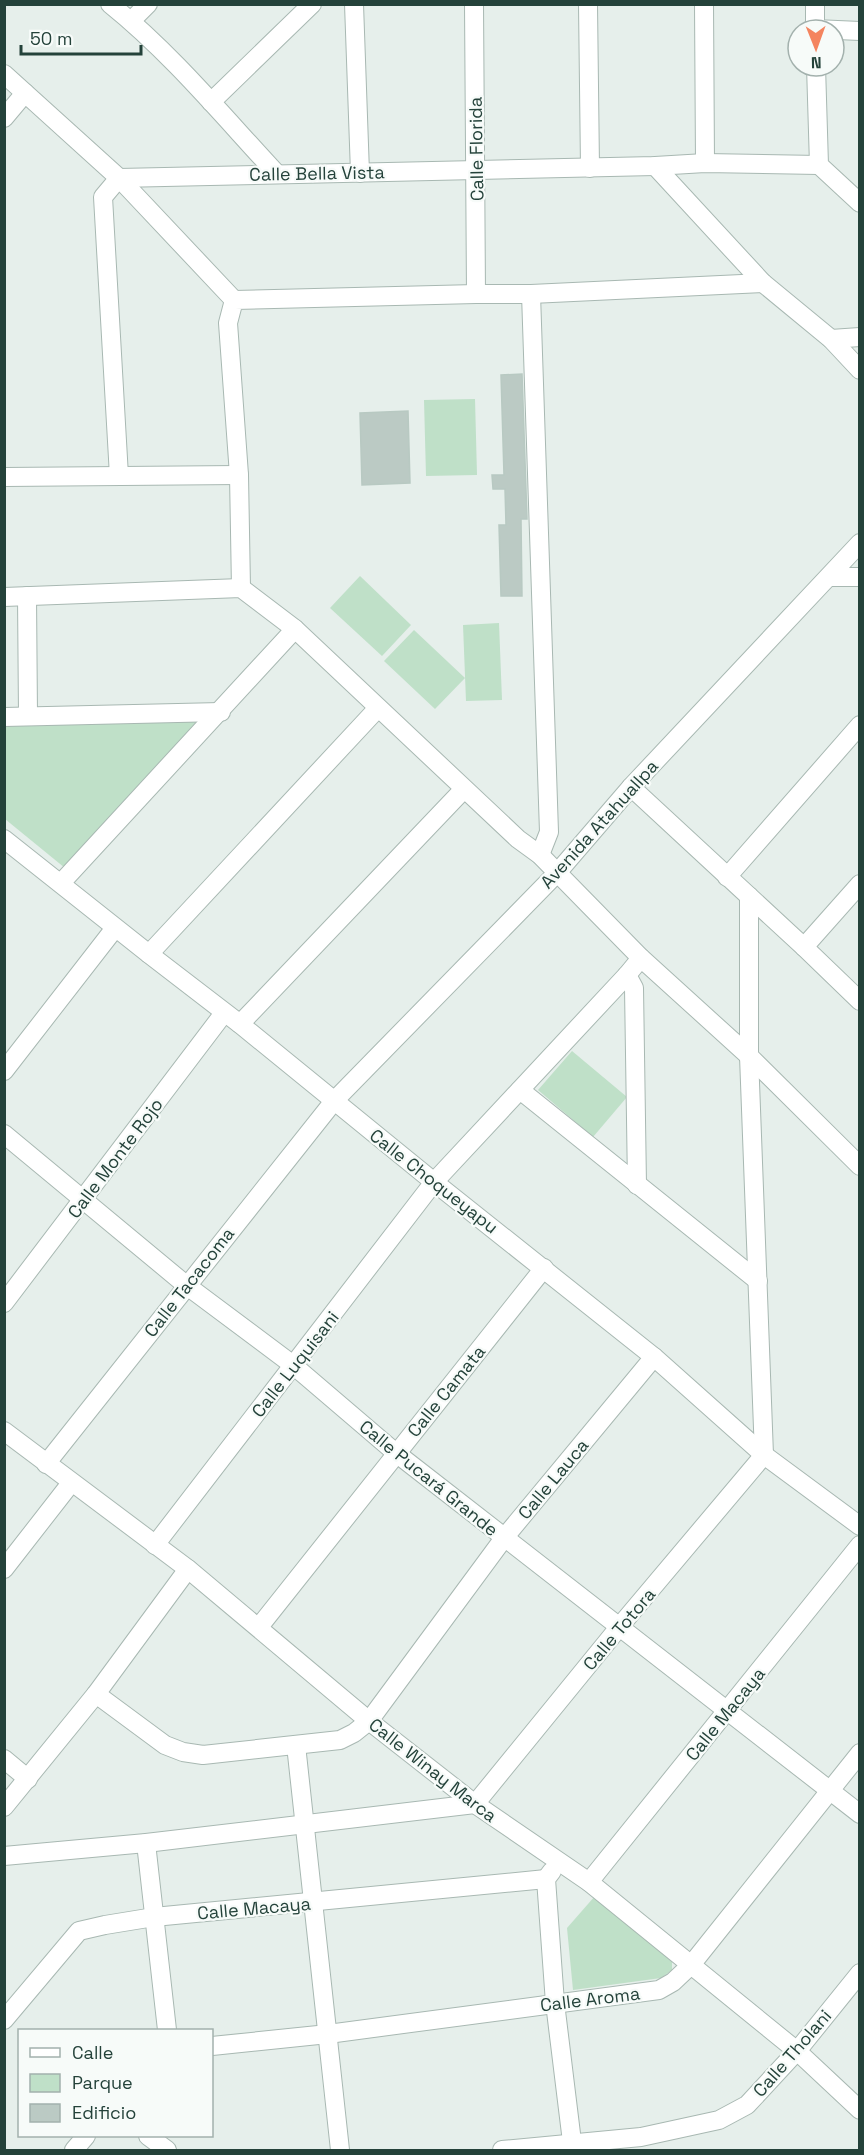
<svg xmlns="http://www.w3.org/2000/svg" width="864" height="2155" viewBox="0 0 864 2155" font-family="'Space Grotesk',sans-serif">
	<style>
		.green { fill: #bfe0c8 }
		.building { fill: #bbcac4; stroke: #b8c9c2; stroke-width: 1.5 }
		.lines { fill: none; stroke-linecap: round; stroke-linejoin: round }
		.minor-casing { stroke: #a8b8b2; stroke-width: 20 }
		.minor { stroke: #fff; stroke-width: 18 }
		.labels { text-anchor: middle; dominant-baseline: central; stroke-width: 4.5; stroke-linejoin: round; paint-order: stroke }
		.street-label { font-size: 18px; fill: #24423a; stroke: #f7fbf9 }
	</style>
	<rect width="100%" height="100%" fill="#e6efeb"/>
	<!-- green -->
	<g class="green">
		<polygon points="475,399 477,475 426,476 424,400"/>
		<polygon points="360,576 411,625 382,656 330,608"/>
		<polygon points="499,623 502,700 466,701 463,625"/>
		<polygon points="414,630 465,678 435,709 384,661"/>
		<polygon points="197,721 65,868 5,819 4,725"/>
		<polygon points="572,1051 627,1097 593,1137 538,1090"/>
		<polygon points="595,1896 672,1961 672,1970 661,1978 573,1990 567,1928"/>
	</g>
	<!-- building -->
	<g class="building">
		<polygon points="522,374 527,519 521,519 522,596 501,596 499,525 506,525 505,489 493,489 492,475 504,475 501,375"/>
		<polygon points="408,411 410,483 362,485 360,413"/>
	</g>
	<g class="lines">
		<defs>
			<g id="minor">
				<path d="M110,4C171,53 223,116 276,173"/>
				<polyline points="354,4 360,173"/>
				<polyline points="474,4 476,294"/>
				<polyline points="588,4 590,168"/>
				<polyline points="704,4 705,163"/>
				<polyline points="131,21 148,4"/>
				<polyline points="815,29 860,31"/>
				<polyline points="815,30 815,4"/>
				<polyline points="816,66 819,165 860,203"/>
				<polyline points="4,74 119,178 234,300"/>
				<polyline points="211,102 312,4"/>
				<polyline points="4,118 25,93"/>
				<polyline points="655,166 763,283 831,339 860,370"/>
				<polyline points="531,294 549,832 540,855"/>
				<polyline points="831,339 860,337"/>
				<polyline points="119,476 103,197 119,178 655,166 705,163 819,165"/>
				<polyline points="4,477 239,475"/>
				<polyline points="829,577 860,577"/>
				<polyline points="241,588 239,475 228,323 234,300 476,294 531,294 763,283"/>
				<polyline points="27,596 28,716"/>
				<polyline points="4,597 241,588 295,629 518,839 540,855 641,958 749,1056 860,1166"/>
				<polyline points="4,717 221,712"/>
				<polyline points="631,787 804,947 860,1001"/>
				<polyline points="4,839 149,954 240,1024 434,1182 654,1357 764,1455 860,1526"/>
				<polyline points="727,877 860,725"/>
				<polyline points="61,883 295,629"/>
				<polyline points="804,947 860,884"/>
				<polyline points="149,954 378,708"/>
				<polyline points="627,975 634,988 637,1185"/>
				<polyline points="240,1024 464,789"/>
				<polyline points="4,1071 115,928"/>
				<polyline points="520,1090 758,1281"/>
				<polyline points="4,1134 186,1285 293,1365 396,1453 860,1814"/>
				<polyline points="4,1303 224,1013"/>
				<polyline points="4,1431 188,1569 369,1721 475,1804 589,1882 797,2051 860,2110"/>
				<polyline points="46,1464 334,1101 557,873 631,787 860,543"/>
				<polyline points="155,1545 434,1182 627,975 641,958"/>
				<polyline points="4,1569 71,1483"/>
				<polyline points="259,1627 544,1268"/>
				<polyline points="96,1694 165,1745 183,1752 203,1755 340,1740 354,1733 369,1721 504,1538 654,1357"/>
				<polyline points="296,1745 340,2150"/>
				<polyline points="4,1759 28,1779"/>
				<polyline points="4,1807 96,1694 188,1569"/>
				<polyline points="146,1843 167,2030"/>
				<polyline points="4,1856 146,1843 475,1804 620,1626 764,1455 749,1056 749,896"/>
				<polyline points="552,1871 546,1879 555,2003 573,2150"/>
				<polyline points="589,1882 860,1545"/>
				<polyline points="4,2020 79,1931 105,1925 154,1917 546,1879"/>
				<polyline points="212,2046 328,2034 659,1990 673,1982 691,1965 860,1753"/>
				<polyline points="148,2136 167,2150"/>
				<polyline points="74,2150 86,2136"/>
				<polyline points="502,2150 641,2137 719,2120 747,2105 797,2051 860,1973"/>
			</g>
		</defs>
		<!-- minor casing -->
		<use href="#minor" class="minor-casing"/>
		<!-- minor -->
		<use href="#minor" class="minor"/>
	</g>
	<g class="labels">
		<!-- street labels -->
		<g class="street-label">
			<text transform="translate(476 149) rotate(-91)">Calle Florida</text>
			<text transform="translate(317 173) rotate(-1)">Calle Bella Vista</text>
			<text transform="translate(599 824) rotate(-48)">Avenida Atahuallpa</text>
			<text transform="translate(115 1158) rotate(-53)">Calle Monte Rojo</text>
			<text transform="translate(434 1181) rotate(38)">Calle Choqueyapu</text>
			<text transform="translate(189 1282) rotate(-52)">Calle Tacacoma</text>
			<text transform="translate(295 1364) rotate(-52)">Calle Luquisani</text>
			<text transform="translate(446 1391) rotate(-51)">Calle Camata</text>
			<text transform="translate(429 1478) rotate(39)">Calle Pucará Grande</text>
			<text transform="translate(553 1479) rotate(-50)">Calle Lauca</text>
			<text transform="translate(619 1629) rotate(-50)">Calle Totora</text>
			<text transform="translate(725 1714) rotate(-51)">Calle Macaya</text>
			<text transform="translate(433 1770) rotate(38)">Calle Winay Marca</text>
			<text transform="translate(254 1908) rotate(-5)">Calle Macaya</text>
			<text transform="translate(590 1999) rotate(-7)">Calle Aroma</text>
			<text transform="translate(792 2053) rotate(-49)">Calle Tholani</text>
		</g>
	</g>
	<!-- border -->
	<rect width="864" height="2155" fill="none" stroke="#24423a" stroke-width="12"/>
	<!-- legend -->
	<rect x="18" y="2029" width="195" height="108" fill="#f7fbf9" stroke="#a3b1ad" stroke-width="1.5"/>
	<rect x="30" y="2048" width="30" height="9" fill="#ffffff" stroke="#a3b1ad" stroke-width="1.5"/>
	<text x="72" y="2059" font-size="18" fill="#24423a">Calle</text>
	<rect x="30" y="2074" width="30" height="18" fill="#bfe0c8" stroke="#a3b1ad" stroke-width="1.5"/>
	<text x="72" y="2089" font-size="18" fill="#24423a">Parque</text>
	<rect x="30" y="2104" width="30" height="18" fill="#bbcac4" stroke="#a3b1ad" stroke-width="1.5"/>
	<text x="72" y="2119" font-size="18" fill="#24423a">Edificio</text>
	<!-- north arrow -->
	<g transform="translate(816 48) rotate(179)"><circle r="28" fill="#f7fbf9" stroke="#a3b1ad" stroke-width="1.5"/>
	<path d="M0-4.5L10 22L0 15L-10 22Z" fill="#f4845f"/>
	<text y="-9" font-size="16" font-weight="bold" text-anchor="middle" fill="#24423a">N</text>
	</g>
	<!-- scale -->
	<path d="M21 45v9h120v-9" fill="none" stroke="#24423a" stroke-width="3"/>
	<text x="30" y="45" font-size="18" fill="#24423a" stroke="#f7fbf9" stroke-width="4.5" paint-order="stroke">50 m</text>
</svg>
